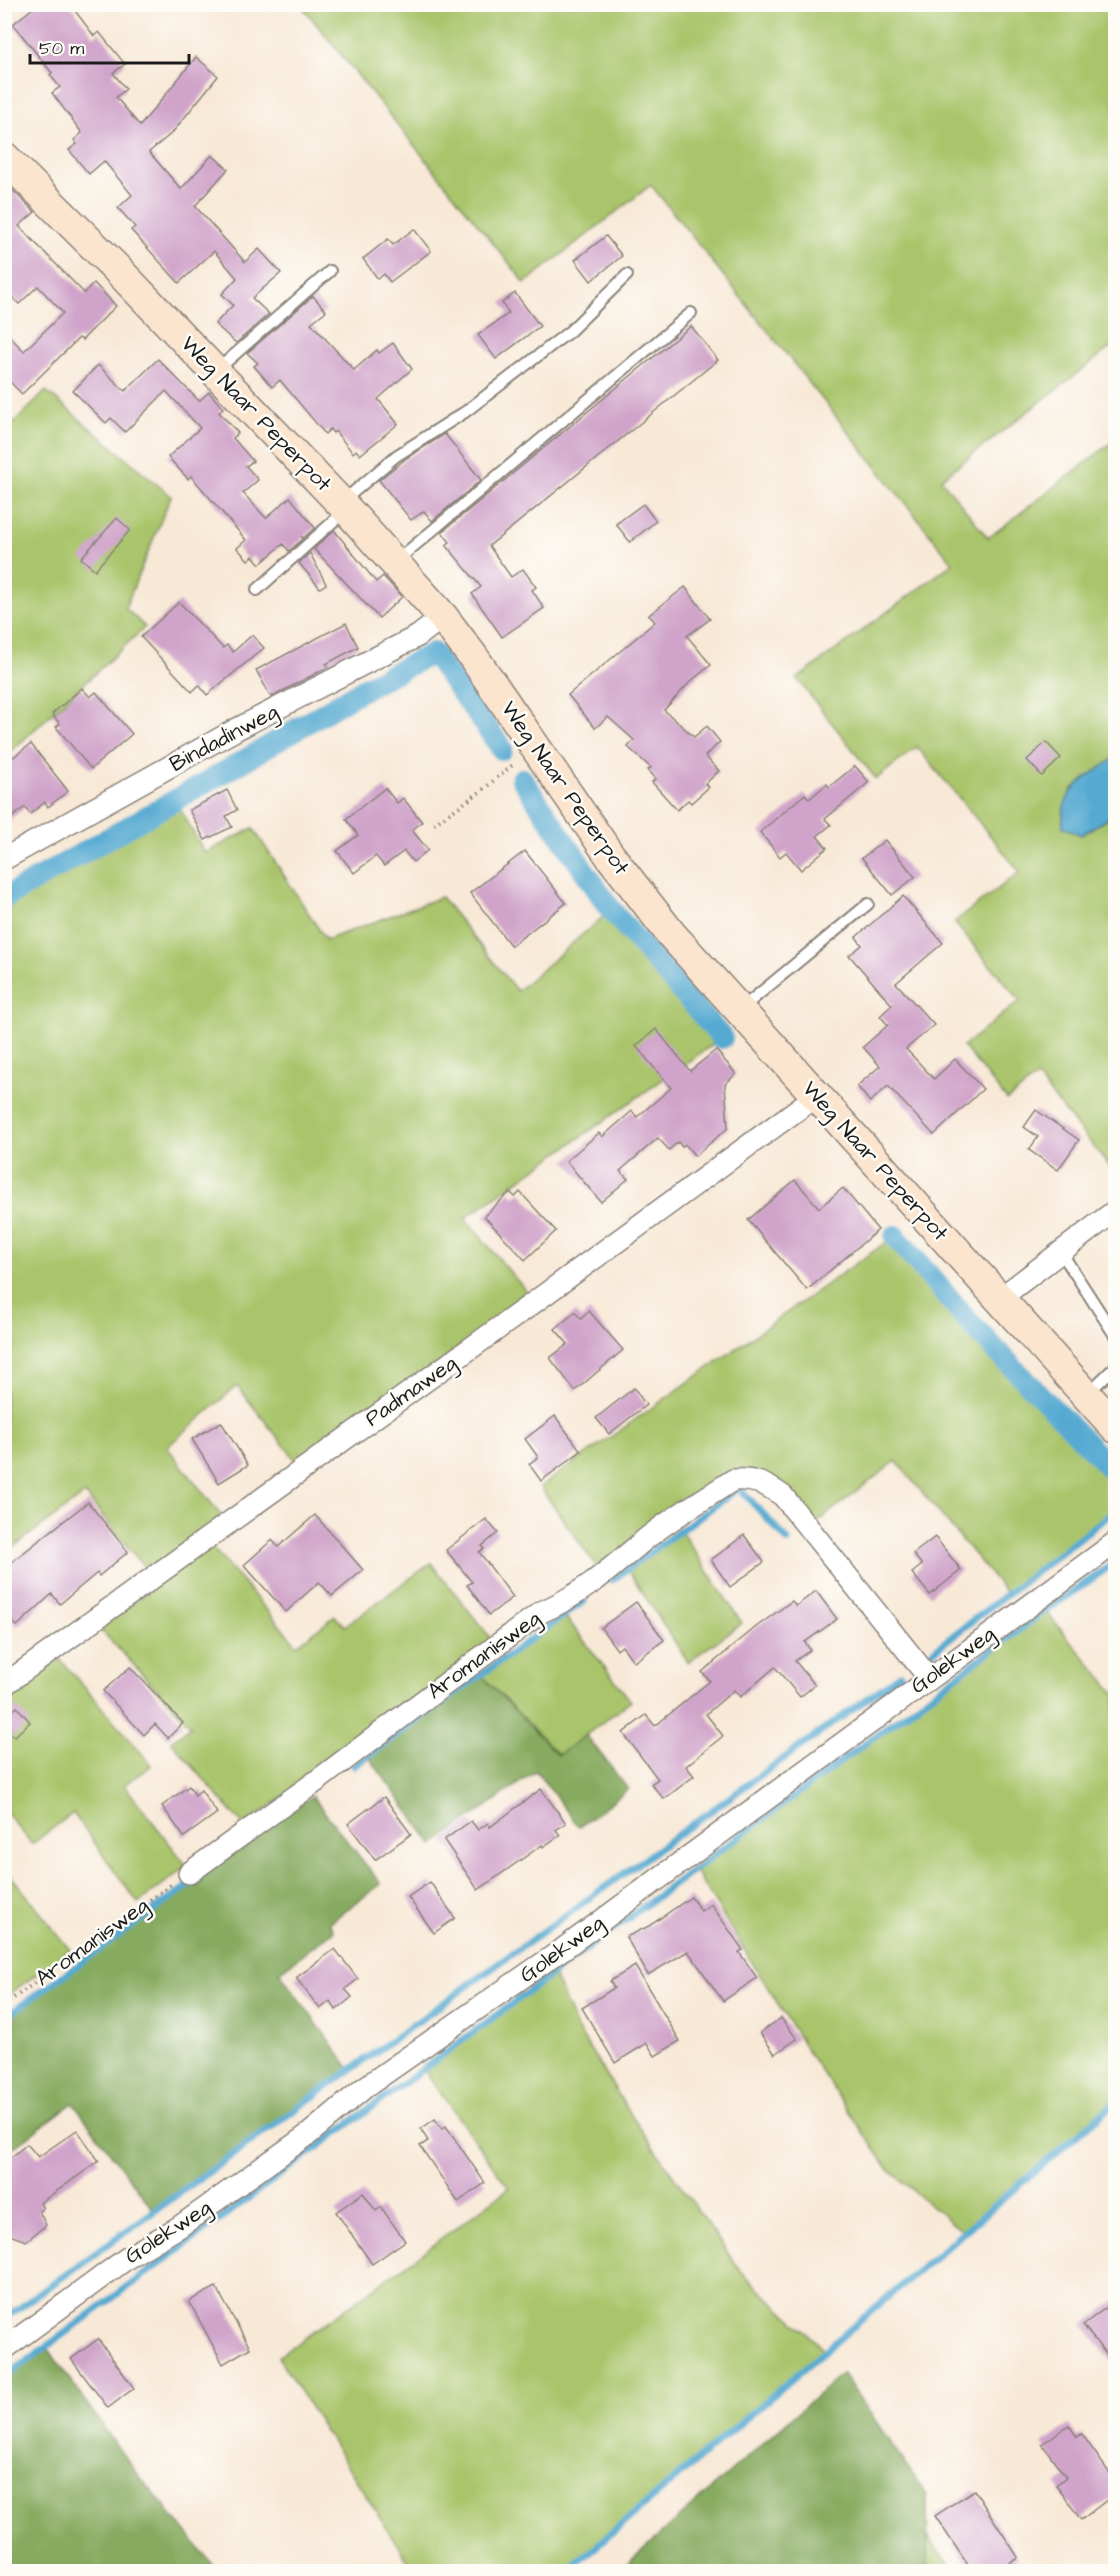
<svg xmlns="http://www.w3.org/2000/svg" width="1120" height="2576" viewBox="0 0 1120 2576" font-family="'Architects Daughter',sans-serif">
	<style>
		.green { fill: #a9c46a; stroke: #627043; stroke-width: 1.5 }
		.forest { fill: #86aa5e; stroke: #51633d; stroke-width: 1.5 }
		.water { fill: #56aad2; stroke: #396377; stroke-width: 1.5 }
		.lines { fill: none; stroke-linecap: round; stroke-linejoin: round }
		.stream { stroke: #56aad2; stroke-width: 7 }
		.canal { stroke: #56aad2; stroke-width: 22 }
		.building { fill: #d0a4ca }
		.lane-casing { stroke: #8a827a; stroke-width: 14 }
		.street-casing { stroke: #8a827a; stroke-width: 24 }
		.secondary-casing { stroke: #8a827a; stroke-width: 33 }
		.path { stroke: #8a827a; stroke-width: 4; stroke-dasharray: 1.5 4.5; stroke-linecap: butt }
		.lane { stroke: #fff; stroke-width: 10 }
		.street { stroke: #fff; stroke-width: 21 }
		.secondary { stroke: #fce5cf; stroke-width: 30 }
		.labels { text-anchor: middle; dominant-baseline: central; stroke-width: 5; stroke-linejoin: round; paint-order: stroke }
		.street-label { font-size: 22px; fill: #1c1c1c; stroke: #fdfcf7 }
	</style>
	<rect width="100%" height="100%" fill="#fdfcf7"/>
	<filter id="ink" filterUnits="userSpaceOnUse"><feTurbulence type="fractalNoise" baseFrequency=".0167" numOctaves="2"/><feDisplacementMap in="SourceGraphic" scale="12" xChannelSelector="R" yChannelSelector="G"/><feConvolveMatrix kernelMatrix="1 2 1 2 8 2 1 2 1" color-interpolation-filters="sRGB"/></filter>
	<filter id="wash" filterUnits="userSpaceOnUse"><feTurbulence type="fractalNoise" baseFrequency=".008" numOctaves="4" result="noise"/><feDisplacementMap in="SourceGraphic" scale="24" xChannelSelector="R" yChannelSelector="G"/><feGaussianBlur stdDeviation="1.35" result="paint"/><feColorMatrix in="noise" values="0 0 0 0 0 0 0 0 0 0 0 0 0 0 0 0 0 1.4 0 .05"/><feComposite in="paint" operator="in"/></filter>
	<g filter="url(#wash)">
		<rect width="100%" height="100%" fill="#f8e9d7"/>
		<!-- green -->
		<g class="green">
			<polygon points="301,5 1115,5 1115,344 941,479 988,538 1115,440 1115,758 1071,790 1081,835 1115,814 1115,1173 1037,1077 1007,1100 963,1046 1020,1001 954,922 1020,872 917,747 876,779 797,679 953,563 651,185 525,283"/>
			<polygon points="46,391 171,496 125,608 145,627 5,757 5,432"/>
			<polygon points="175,800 205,853 253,828 326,940 441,897 517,991 611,910 722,1038 465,1218 531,1297 298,1463 237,1386 167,1447 223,1518 149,1573 85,1494 5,1553 4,898"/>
			<polygon points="895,1236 970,1323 1115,1474 1116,1510 1007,1594 896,1461 817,1522 749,1473 599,1570 540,1487"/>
			<polygon points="681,1531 742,1623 688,1662 627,1569"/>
			<polygon points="210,1545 297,1645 335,1616 345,1626 431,1563 493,1641 244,1826 171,1741 191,1726 99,1628"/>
			<polygon points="1045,1611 1115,1693 1115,2102 963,2232 889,2170 809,2054 694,1869"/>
			<polygon points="564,1615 631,1701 559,1755 481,1675"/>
			<polygon points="59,1658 152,1765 124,1785 187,1866 138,1903 73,1813 32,1844 5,1811 4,1697"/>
			<polygon points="4,1867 70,1950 5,1997 4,1997"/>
			<polygon points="553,1973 578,2030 631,2115 741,2272 825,2350 566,2571 414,2571 278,2357 420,2255 509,2188 423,2069"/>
			<polygon points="928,2537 954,2571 928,2571"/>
		</g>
		<!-- forest -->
		<g class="forest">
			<polygon points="481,1675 558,1755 586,1735 628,1789 579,1827 536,1771 433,1845 368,1756"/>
			<polygon points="312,1796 381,1884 329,1923 334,1931 279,1972 350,2069 154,2211 73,2103 5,2154 4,2018"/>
			<polygon points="47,2347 128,2462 218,2571 5,2571 5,2378"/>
			<polygon points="842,2373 927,2495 928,2571 619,2571"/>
		</g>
		<!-- water -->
		<path class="water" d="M1115,758V814L1081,835L1063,827C1059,788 1087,778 1115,758Z"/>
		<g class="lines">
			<!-- stream -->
			<g class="stream">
				<polyline points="612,1580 739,1488 788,1541"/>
				<polyline points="933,1651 1116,1510"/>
				<polyline points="354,1766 584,1601"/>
				<polyline points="4,2018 199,1878"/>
				<polyline points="4,2319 900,1675"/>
				<polyline points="4,2378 1045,1611 1116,1562"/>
				<polyline points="566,2572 1116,2102"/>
			</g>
			<!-- canal -->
			<g class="canal">
				<polyline points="522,779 611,910 722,1038"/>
				<polyline points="4,898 240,763 367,687 433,653 502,749"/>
				<polyline points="895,1236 970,1323 1116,1474"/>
			</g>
		</g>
		<g id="blocks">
			<!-- building -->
			<g class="building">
				<polygon points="38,4 70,4 94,36 99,32 125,64 113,73 126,89 116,97 140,126 196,57 218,76 172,133 149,152 181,189 212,155 228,169 195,206 245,262 259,249 281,273 252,298 269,314 236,343 215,324 233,305 222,294 237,278 214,251 179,283 131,230 135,227 118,208 132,195 104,161 89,174 69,150 77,144 74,140 82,133 52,93 60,87 50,75 52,73 13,24"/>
				<polygon points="4,182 35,212 19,226 84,293 94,283 116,306 82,340 79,338 22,394 4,376 4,331 24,351 63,313 38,286 19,304 4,289"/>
				<polygon points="414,229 431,251 390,282 384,274 378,279 363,259 388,239 393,245"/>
				<polygon points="606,236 622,256 591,281 575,260"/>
				<polygon points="515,293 540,326 496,359 478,335 509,313 502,303"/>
				<polygon points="313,296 326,311 311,323 354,370 377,350 379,353 393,343 412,369 378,399 398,424 360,455 356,450 353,453 335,431 333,433 330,429 325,434 280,380 272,387 254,366 258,363 247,353"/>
				<polygon points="691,326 718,360 489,546 511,577 523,569 536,587 532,590 544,608 502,637 472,594 481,587 446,545 450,542 442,532"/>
				<polygon points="158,359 199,401 209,392 223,408 219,412 238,433 233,438 253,461 246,466 258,480 243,493 266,518 290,497 315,528 303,538 301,536 303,539 289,551 283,544 260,564 253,556 248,560 237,548 246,540 191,476 188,479 168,457 200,428 166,391 125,432 111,418 106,423 73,391 98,365 125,391"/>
				<polygon points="445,434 481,480 432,521 424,511 411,520 379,480 408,457"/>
				<polygon points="643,504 656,521 630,542 616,524"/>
				<polygon points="117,518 130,530 95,570 81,558"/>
				<polygon points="334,530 376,582 383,576 402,597 379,618 314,549"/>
				<polygon points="310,553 326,584 320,588 299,563"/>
				<polygon points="685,587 710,619 687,636 711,665 691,681 664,710 694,737 707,726 720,742 705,756 719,771 705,784 709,787 691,803 688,800 677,810 652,782 656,779 648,770 651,768 628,747 634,740 608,717 595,728 568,695 655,622 649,615"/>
				<polygon points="179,602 223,648 227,645 233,652 252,635 264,648 207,695 199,685 192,692 141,637"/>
				<polygon points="346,623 358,647 326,664 328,667 271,697 256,670"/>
				<polygon points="82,688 90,697 96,692 132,734 91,769 56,727 60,724 52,714"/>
				<polygon points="1046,742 1061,758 1042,776 1027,760"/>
				<polygon points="31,744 68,791 48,807 45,802 30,814 25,807 4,824 4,764"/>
				<polygon points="855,766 869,782 825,819 831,825 817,836 827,848 801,870 786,852 780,857 760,832 805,794 809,799 827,784 829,787"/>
				<polygon points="385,788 397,803 403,798 422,822 412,830 428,850 413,862 404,851 384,866 376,856 354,873 337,851 358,835 346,819"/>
				<polygon points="227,790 237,810 226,816 232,827 205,840 189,810"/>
				<polygon points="885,840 915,877 892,895 862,858"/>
				<polygon points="525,851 566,903 511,946 470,893"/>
				<polygon points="903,896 943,943 896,983 934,1025 906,1049 934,1079 955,1059 983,1089 934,1135 888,1086 870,1102 857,1086 880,1066 863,1047 888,1025 880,1016 892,1005 849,955 862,945 856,937"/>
				<polygon points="656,1029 690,1071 716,1050 736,1074 725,1084 728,1128 695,1156 685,1144 682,1147 678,1142 669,1150 658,1138 620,1171 628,1179 601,1202 566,1161 599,1133 602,1137 632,1111 637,1117 671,1088 636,1046"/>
				<polygon points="1036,1110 1079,1140 1058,1170 1029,1150 1038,1137 1024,1127"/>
				<polygon points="795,1180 819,1208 843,1188 878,1230 807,1290 748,1220"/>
				<polygon points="510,1192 515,1197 520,1192 556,1231 525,1260 484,1216"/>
				<polygon points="589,1311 623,1350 575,1391 550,1358 568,1344 555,1329 575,1312 581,1319"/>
				<polygon points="634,1388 646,1405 609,1434 596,1418"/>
				<polygon points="555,1416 581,1451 541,1481 529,1464 538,1457 525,1439"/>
				<polygon points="221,1422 248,1465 219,1483 192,1439"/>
				<polygon points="88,1502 128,1552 99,1576 97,1573 60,1604 52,1594 17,1626 4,1613 4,1568"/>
				<polygon points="315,1515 363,1570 332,1596 319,1582 286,1612 244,1565 272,1540 278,1547"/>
				<polygon points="486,1519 498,1533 482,1546 484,1549 479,1552 513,1597 489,1615 467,1585 472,1582 446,1550"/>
				<polygon points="744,1535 764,1562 730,1587 711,1560"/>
				<polygon points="935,1537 961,1570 930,1595 912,1573 922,1565 913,1554"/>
				<polygon points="816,1591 837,1619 805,1642 810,1650 795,1661 815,1685 800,1697 775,1667 740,1697 734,1690 706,1714 723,1736 686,1766 694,1776 664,1799 651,1784 658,1779 623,1733 646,1715 655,1726 710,1681 702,1672 756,1627 792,1601 796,1606"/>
				<polygon points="636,1602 664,1640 634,1662 622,1646 617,1650 601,1628"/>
				<polygon points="130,1667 183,1723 168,1738 155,1724 144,1735 103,1691"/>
				<polygon points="17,1707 30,1722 14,1737 4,1726 4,1718"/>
				<polygon points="189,1786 195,1795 201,1790 217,1813 184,1837 162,1806"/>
				<polygon points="541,1789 566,1823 556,1830 560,1835 543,1847 542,1845 478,1890 444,1840 471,1821 478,1830 488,1823 490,1827"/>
				<polygon points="384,1797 411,1834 375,1860 348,1824"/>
				<polygon points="430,1882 455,1918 434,1933 408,1897"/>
				<polygon points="691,1897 701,1911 711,1904 743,1950 739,1952 757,1978 723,2001 688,1951 648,1975 626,1937 649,1926"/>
				<polygon points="335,1949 358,1979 345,1989 352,1997 336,2010 330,2001 320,2009 296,1978"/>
				<polygon points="635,1966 680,2041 655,2056 647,2043 615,2063 582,2008 614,1988 610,1981"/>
				<polygon points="781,2018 797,2039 775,2054 760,2033"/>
				<polygon points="435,2119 442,2129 446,2126 485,2183 458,2202 420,2146 428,2141 421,2129"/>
				<polygon points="77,2130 99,2161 40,2203 43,2208 39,2211 46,2225 26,2241 4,2233 4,2163 27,2144 38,2157"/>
				<polygon points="363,2193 376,2211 381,2207 405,2241 372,2264 336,2212"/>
				<polygon points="216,2287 250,2348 223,2364 189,2301"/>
				<polygon points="1116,2300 1116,2367 1083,2325"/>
				<polygon points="98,2339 134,2388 108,2408 71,2359"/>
				<polygon points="1069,2425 1077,2437 1082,2434 1113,2478 1108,2482 1116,2493 1081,2520 1056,2485 1066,2477 1042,2444"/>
				<polygon points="974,2490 1018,2557 995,2571 972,2571 935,2516"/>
			</g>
		</g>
	</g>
	<g filter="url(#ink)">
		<use href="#blocks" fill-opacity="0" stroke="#8a827a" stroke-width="1.5"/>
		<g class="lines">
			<defs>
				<g id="lane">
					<polyline points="217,370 330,271"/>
					<polyline points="343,501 396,456 465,412 570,331 627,275"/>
					<polyline points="395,562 691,313"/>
					<polyline points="257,590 346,510"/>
					<polyline points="742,1008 868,904"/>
					<polyline points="1061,1252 1116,1337"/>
					<polyline points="1088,1393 1116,1366"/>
				</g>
				<g id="street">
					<polyline points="4,859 237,729 418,636 443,617"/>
					<polyline points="999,1299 1116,1210"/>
					<polyline points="4,1685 525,1309 816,1096"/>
					<path d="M189,1873L318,1780L541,1612C580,1596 610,1569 642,1542C669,1519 703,1500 733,1480C754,1478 766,1484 783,1496L929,1678"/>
					<polyline points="4,2349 130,2256 179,2227 309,2134 364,2088 563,1949 1116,1542"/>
				</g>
				<polyline id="secondary" points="4,157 114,266 341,503 443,617 474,658 611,857 671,934 1116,1428"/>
			</defs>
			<!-- lane casing -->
			<use href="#lane" class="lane-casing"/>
			<!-- street casing -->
			<use href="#street" class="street-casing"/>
			<!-- secondary casing -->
			<use href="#secondary" class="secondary-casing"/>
			<!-- path -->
			<g class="path">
				<polyline points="434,824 480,792 515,763"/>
				<polyline points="4,2005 172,1884"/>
			</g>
			<!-- lane -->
			<use href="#lane" class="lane"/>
			<!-- street -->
			<use href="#street" class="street"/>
			<!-- secondary -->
			<use href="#secondary" class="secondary"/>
		</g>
	</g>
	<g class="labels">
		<!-- street labels -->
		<g class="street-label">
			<text transform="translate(256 414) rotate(46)">Weg Naar Peperpot</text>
			<text transform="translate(224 738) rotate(-28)">Bindadinweg</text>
			<text transform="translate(565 788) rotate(55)">Weg Naar Peperpot</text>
			<text transform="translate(875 1161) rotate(48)">Weg Naar Peperpot</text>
			<text transform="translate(411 1391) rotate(-35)">Padmaweg</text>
			<text transform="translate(484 1655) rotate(-36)">Aromanisweg</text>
			<text transform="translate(953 1660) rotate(-36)">Golekweg</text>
			<text transform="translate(92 1942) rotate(-36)">Aromanisweg</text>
			<text transform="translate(562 1949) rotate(-36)">Golekweg</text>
			<text transform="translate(168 2232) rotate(-33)">Golekweg</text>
		</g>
	</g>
	<!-- margin -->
	<rect width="1120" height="2576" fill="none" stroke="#fdfcf7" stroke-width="24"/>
	<!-- scale -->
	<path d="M30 54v9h159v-9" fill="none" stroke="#1c1c1c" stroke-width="3"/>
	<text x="39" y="54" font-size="18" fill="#1c1c1c" stroke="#fdfcf7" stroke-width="4.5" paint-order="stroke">50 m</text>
</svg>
